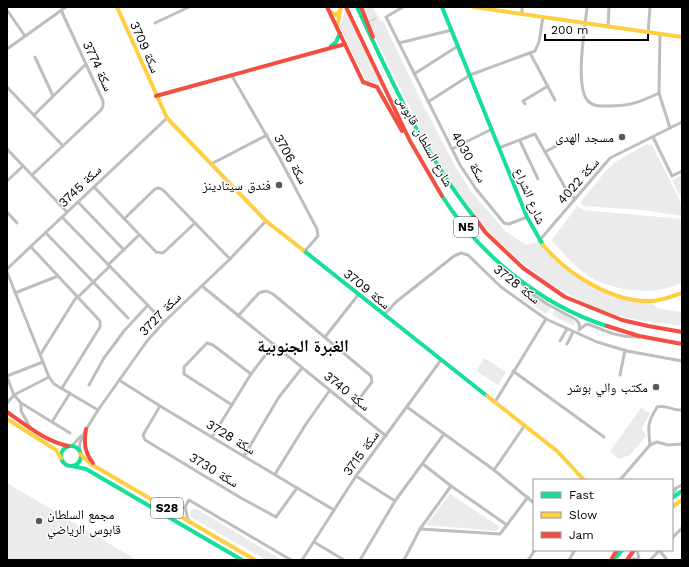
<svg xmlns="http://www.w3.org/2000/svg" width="689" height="567" viewBox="0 0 689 567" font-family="'Work Sans','Noto Naskh Arabic',sans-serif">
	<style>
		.green { fill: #ebebeb }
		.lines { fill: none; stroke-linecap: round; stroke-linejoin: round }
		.stream { stroke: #bebebe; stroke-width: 1 }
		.street { stroke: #bebebe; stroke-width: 3 }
		.fast { stroke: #16e098; stroke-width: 4 }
		.slow { stroke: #ffcf43; stroke-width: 4 }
		.jam { stroke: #f24e42; stroke-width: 4 }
		.poi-dot { fill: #595959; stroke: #fff; stroke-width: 1.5 }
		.labels { text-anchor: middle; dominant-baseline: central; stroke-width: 3; stroke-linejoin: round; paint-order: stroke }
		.shield { fill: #fff; stroke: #4c4c4c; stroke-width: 1 }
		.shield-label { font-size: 12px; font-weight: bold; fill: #000 }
		.street-label { font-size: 13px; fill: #000; stroke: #fff }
		.poi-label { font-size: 13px; fill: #000; stroke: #fff; text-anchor: end }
		.district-label { font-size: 17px; font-weight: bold; fill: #000; stroke: #fff }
	</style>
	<rect width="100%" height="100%" fill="#fff"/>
	<!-- green -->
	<g class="green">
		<path d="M362,7H373L380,21H383L423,105L455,166L472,193L505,231L526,245L538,242L583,281L593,288L617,298L627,300L647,301L660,309L682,312V326C660,323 635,321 613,314C534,287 469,222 430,149C422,134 416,118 408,103C392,71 376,40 362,7Z"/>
		<polygon points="345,10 381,85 366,80 340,28"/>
		<polygon points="647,144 652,145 682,205 682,216 643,210 583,206 580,203 605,172 617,161"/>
		<polygon points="682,175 682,200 672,180"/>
		<path d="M577,206L583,210L682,219V282C656,298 608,291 584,273C572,264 562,252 552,240Z"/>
		<polygon points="524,290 551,308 546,314 522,298 520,294"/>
		<polygon points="555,309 573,320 575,323 574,325 572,325 552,315"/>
		<polygon points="484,358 506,372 498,385 476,371"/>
		<polygon points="641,408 650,413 642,428 646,436 630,455 619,459 610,451"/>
		<polygon points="7,483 137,560 7,560"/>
		<polygon points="450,494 500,527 497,531 426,525"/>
		<polygon points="194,509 197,509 282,560 266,560 191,517 190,513 191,510"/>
	</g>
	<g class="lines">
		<!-- stream -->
		<polyline class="stream" points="370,21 375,19 376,17"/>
		<!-- street -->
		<g class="street">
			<polyline points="403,7 386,17 460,165 476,189 504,223 509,224 527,217"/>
			<path d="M587,8C585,27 574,90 589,102C595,107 602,106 609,106C631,106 640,102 659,93"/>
			<polyline points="7,10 25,36"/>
			<polyline points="522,14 522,7"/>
			<polyline points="155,23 189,7"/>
			<polyline points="608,27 609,7"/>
			<polyline points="648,33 650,7"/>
			<polyline points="660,35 659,93 670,128"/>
			<polyline points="399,43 452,30"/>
			<polyline points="7,49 66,7"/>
			<polyline points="530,53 555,100"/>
			<polyline points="35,57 53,96"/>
			<polyline points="414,74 458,46"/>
			<polyline points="232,76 280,159 317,229 318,236 305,251"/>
			<polyline points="7,87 63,146"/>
			<polyline points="428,102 470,75 535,51 539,42 543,17"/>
			<polyline points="525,104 523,101 548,86"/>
			<polyline points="34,115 86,64"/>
			<polyline points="653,137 672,176 682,171"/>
			<polyline points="520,141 538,179"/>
			<polyline points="499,148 535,134 567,191 575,199"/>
			<polyline points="7,149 67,212"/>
			<polyline points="452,149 492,129"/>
			<polyline points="545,152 556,146"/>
			<polyline points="211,164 267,135"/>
			<polyline points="32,175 101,110 103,106 103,101 61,10"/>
			<polyline points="7,181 23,166"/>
			<polyline points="94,187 156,252 163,253 195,223"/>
			<polyline points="78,202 124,250"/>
			<polyline points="7,212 17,223"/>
			<polyline points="62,217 164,322"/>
			<polyline points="124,219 155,189 159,188 163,190 230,259"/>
			<polyline points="46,233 128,318"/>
			<polyline points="539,241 610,158 682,122"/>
			<polyline points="31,247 100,321 100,327 62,388"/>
			<polyline points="108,265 139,235"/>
			<polyline points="7,269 167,118"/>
			<polyline points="7,272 49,377 54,384 98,410"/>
			<polyline points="520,282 531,293 547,304 575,319 579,323 580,329"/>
			<polyline points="202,286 386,436"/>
			<polyline points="15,293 58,276"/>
			<polyline points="78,297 110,266"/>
			<polyline points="384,315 396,302 454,256 461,253 468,255 501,287 546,319 557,324 597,342 627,351 682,361"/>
			<path d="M238,316L259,293C265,290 268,291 273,294L371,376L372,382L352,408"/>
			<path d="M579,330L585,325L588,324C605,331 620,338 639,337"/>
			<polyline points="325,337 358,295"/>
			<polyline points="560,341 567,329"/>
			<polyline points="567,344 573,332"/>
			<polyline points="40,355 77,296"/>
			<polyline points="513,371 604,437"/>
			<polyline points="620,375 625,350"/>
			<polyline points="7,376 43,362"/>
			<polyline points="7,377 14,395 21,403 70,433"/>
			<polyline points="119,380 160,406 334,510"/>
			<polyline points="89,385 104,358 124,331 148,305"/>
			<polyline points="495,402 546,319"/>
			<polyline points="7,403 14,395 49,377"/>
			<polyline points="21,403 21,411 30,427"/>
			<polyline points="232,405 184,374 184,367 207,343 213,345 251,374"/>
			<polyline points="160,406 143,435 145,440 241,498 276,517 297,488"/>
			<polyline points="407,407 494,470 534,503"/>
			<polyline points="52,422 70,393"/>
			<polyline points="212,437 251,374 274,344"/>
			<path d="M650,445C648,426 647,424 657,407C667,404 672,411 682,410"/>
			<polyline points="72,446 81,436"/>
			<polyline points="79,451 80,443 84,433 98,410 147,341 164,322 230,259 266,221"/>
			<polyline points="244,456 279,397 302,368"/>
			<polyline points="423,464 451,486 507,525"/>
			<polyline points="494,470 525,425"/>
			<polyline points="275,474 306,424 330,390"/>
			<polyline points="356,476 395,501"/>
			<polyline points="620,480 650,445 657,442 668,445 682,444"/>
			<polyline points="672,490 682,485"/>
			<polyline points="672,495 676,489"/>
			<polyline points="185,507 188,520"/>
			<polyline points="174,512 185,507 189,500 291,560"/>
			<polyline points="420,529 500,534 528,497"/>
			<polyline points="672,538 682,528"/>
			<polyline points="314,542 344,560"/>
			<polyline points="637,550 639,559"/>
			<polyline points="660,551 667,560"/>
			<polyline points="302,560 356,476 441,360"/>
			<polyline points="360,560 395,501 444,434"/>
			<polyline points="404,560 420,529 451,486"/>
			<polyline points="528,560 535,550"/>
			<polyline points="569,560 575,550"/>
			<polyline points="630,560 634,559 640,560"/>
			<polyline points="650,560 660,550"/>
		</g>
		<!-- fast -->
		<g class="fast">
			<path d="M357,7C391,80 424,154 474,217"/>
			<polyline points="442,7 527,217 543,245"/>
			<polyline points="331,46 336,42 340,33"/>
			<path d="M442,196C479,254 540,305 607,326"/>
			<polyline points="303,250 487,396"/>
			<circle cx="71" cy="456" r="10"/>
			<polyline points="72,466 86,469 242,560"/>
			<polyline points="672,498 682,491"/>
			<polyline points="614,560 622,550"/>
		</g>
		<!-- slow -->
		<g class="slow">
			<polyline points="117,7 167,118 266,221 303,250"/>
			<polyline points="474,7 682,37"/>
			<polyline points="329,11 336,15 340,11 341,7"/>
			<polyline points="337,28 340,12"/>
			<path d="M543,245C567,274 613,303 652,301C663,300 672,296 682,293"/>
			<polyline points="487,396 557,451 584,480"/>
			<polyline points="7,419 56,450 61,458"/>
			<polyline points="80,454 91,464 255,560"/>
			<polyline points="672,507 682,500"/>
		</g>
		<!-- jam -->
		<g class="jam">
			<polyline points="327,7 363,82"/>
			<polyline points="346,7 410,141 442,196"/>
			<polyline points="361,7 373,37"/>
			<polyline points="363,82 377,87 402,131"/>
			<polyline points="156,96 345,44"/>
			<polyline points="474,217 486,233 523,268 565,297 622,320 648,326 682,332"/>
			<polyline points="607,326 639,336 682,344"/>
			<path d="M7,412C26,425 45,441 68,446"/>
			<path d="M86,429C84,442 84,452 93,463"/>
			<polyline points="612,558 617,550"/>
			<polyline points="627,560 634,550"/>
		</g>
	</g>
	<!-- markers -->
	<g class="poi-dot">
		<circle cx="622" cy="137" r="4"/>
		<circle cx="279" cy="185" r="4"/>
		<circle cx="656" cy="387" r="4"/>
		<circle cx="39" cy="521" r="4"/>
	</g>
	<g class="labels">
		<!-- shield labels -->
		<g class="shield">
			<rect x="454" y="217" width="24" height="20" rx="3"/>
			<rect x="151" y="498" width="32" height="20" rx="3"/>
		</g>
		<g class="shield-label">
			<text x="466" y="227">N5</text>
			<text x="167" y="508">S28</text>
		</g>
		<!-- street labels -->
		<g class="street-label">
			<text transform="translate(145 47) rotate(66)">سكة 3709</text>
			<text transform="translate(98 66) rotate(65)">سكة 3774</text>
			<text transform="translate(425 141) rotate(61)">شارع السلطان قابوس</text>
			<text transform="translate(469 157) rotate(60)">سكة 4030</text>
			<text transform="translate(291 159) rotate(61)">سكة 3706</text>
			<text transform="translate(578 181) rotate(-49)">سكة 4022</text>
			<text transform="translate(80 186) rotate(-44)">سكة 3745</text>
			<text transform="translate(530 196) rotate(67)">شارع الشراع</text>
			<text transform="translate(517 284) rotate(38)">سكة 3728</text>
			<text transform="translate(367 289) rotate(39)">سكة 3709</text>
			<text transform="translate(160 314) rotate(-46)">سكة 3727</text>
			<text transform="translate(347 391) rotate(39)">سكة 3740</text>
			<text transform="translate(231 437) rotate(31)">سكة 3728</text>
			<text transform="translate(361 453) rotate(-54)">سكة 3715</text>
			<text transform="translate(214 470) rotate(31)">سكة 3730</text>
		</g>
		<!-- poi labels -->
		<g class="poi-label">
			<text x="614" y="137">مسجد الهدى</text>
			<text x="271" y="185">فندق سيتادينز</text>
			<text x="648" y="387">مكتب والي بوشر</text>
			<text x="47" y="514" text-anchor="start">مجمع السلطان<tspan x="47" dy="15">قابوس الرياضي</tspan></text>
		</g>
		<!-- district labels -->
		<g class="district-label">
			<text x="303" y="346">الغبرة الجنوبية</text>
		</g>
	</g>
	<!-- border -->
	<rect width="689" height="567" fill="none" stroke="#000000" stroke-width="16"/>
	<!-- legend -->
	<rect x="533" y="479" width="140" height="72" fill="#ffffff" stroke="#999999"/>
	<rect x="541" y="492" width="20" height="6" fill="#16e098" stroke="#999999"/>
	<text x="569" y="499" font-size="12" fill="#000000">Fast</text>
	<rect x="541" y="512" width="20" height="6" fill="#ffcf43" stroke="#999999"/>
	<text x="569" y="519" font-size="12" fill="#000000">Slow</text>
	<rect x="541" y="532" width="20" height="6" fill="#f24e42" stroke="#999999"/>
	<text x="569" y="539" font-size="12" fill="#000000">Jam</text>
	<!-- scale -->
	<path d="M545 34v6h103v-6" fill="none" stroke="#000000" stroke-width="2"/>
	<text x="551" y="34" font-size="12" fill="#000000" stroke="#ffffff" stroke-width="3" paint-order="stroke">200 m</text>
</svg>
